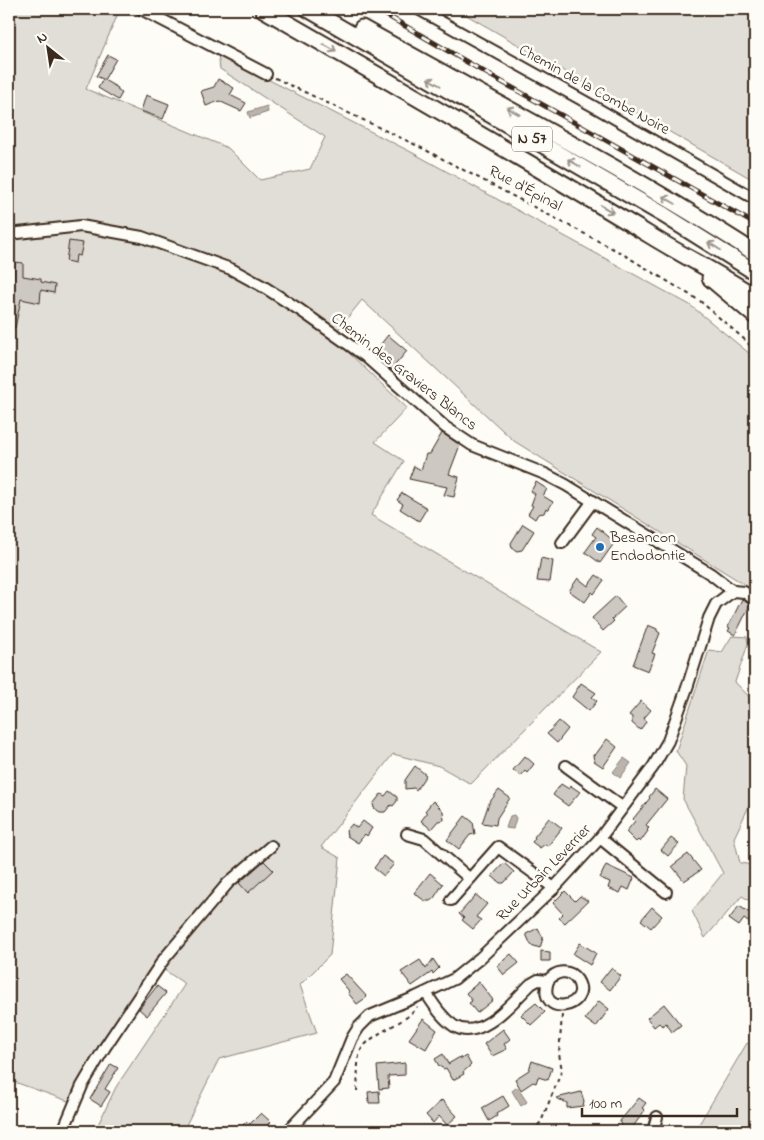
<svg xmlns="http://www.w3.org/2000/svg" width="764" height="1140" viewBox="0 0 764 1140" font-family="'Indie Flower',sans-serif">
	<style>
		.green { fill: #e1ded7; stroke: #8e847a }
		.water { fill: #bbb4ad; stroke: #887d74 }
		.building { fill: #cdc8c2; stroke: #3b2a1e }
		.lines { fill: none; stroke-linecap: round; stroke-linejoin: round }
		.minor-casing { stroke: #3b2a1e; stroke-width: 14 }
		.highway-casing { stroke: #3b2a1e; stroke-width: 19 }
		.path { stroke: #3b2a1e; stroke-width: 2; stroke-dasharray: 4 4; stroke-linecap: butt }
		.minor { stroke: #fdfcf7; stroke-width: 10 }
		.highway { stroke: #fdfcf7; stroke-width: 15 }
		.rail-casing { stroke: #3b2a1e; stroke-width: 5 }
		.rail { stroke: #fdfcf7; stroke-width: 3; stroke-dasharray: 9; stroke-linecap: butt }
		.oneway { stroke: #9c938a }
		.poi-dot { fill: #1f6fb2; stroke: #fdfcf7; stroke-width: 2 }
		.labels { text-anchor: middle; dominant-baseline: central; stroke-width: 5; stroke-linejoin: round; paint-order: stroke }
		.shield { fill: #fdfcf7; stroke: #75695f; stroke-width: 1 }
		.shield-label { font-size: 15px; font-weight: bold; fill: #3b2a1e }
		.street-label { font-size: 16px; fill: #3b2a1e; stroke: #fdfcf7 }
		.poi-label { font-size: 16px; fill: #3b2a1e; stroke: #fdfcf7; text-anchor: start }
	</style>
	<rect width="100%" height="100%" fill="#fdfcf7"/>
	<filter id="ink" filterUnits="userSpaceOnUse"><feTurbulence type="fractalNoise" baseFrequency=".02" numOctaves="2"/><feDisplacementMap in="SourceGraphic" scale="10" xChannelSelector="R" yChannelSelector="G"/><feConvolveMatrix kernelMatrix="1 2 1 2 8 2 1 2 1" color-interpolation-filters="sRGB"/></filter>
	<g filter="url(#ink)">
		<!-- green -->
		<g class="green">
			<polygon points="9,9 120,9 86,89 228,148 260,180 310,169 325,137 220,69 218,54 413,153 690,305 755,358 755,591 514,441 362,300 332,337 407,408 375,442 404,461 371,515 601,652 471,784 439,766 393,754 321,847 340,858 330,955 300,985 317,1033 219,1059 183,1131 95,1131 116,1087 185,984 154,963 108,1032 68,1101 9,1080"/>
			<polygon points="456,9 755,9 755,181"/>
			<polygon points="732,636 747,637 748,644 735,682 755,703 755,799 750,804 734,838 740,863 752,865 755,863 755,904 742,896 705,938 692,911 723,873 683,799 686,766 676,751 709,650 722,652"/>
			<polygon points="747,1043 755,1048 755,1131 695,1131"/>
		</g>
		<!-- water -->
		<g class="water">
			<polygon points="267,106 268,112 250,118 248,112"/>
			<polygon points="624,758 631,763 620,778 613,772"/>
			<polygon points="514,815 516,818 513,829 506,828 510,816"/>
			<polygon points="517,1087 527,1102 521,1106 512,1091"/>
		</g>
		<!-- building -->
		<g class="building">
			<polygon points="108,55 116,59 104,80 118,88 117,90 122,93 118,100 98,88 103,79 96,76"/>
			<polygon points="218,79 234,88 230,95 246,103 241,111 219,101 206,106 201,91 214,87"/>
			<polygon points="146,95 169,104 163,119 141,111"/>
			<polygon points="69,241 83,243 80,256 76,255 75,263 66,261"/>
			<polygon points="15,262 23,263 23,276 41,279 41,282 55,285 54,293 41,290 40,303 21,299 15,328 10,327 9,310 10,305 11,306"/>
			<polygon points="388,335 407,351 391,370 373,354"/>
			<polygon points="442,433 460,445 449,474 459,477 454,497 444,495 447,487 409,479 414,466 421,470 426,454 430,454"/>
			<polygon points="536,482 547,489 543,496 553,502 548,510 546,508 544,513 538,514 535,519 528,514 533,506 531,505 535,494 531,491"/>
			<polygon points="402,493 427,508 419,521 400,509 403,504 397,500"/>
			<polygon points="523,524 534,531 522,550 517,551 512,548 511,543"/>
			<polygon points="597,527 615,542 600,563 585,552 596,537 592,534"/>
			<polygon points="541,558 553,561 550,582 537,581"/>
			<polygon points="596,575 604,580 594,594 592,592 585,602 569,591 578,578 588,586"/>
			<polygon points="616,596 625,607 612,619 614,621 603,631 592,618"/>
			<polygon points="742,599 750,605 735,635 728,631 730,628 728,627"/>
			<polygon points="648,625 657,629 657,631 660,633 652,653 655,654 648,671 633,665"/>
			<polygon points="581,683 596,693 592,697 597,701 589,711 572,697"/>
			<polygon points="641,701 651,710 644,718 646,722 640,730 632,723 632,717 629,715"/>
			<polygon points="559,721 568,729 557,743 547,734"/>
			<polygon points="607,739 617,747 603,767 594,761 593,755 596,754"/>
			<polygon points="525,756 534,764 527,773 525,771 521,776 513,770"/>
			<polygon points="415,766 426,775 416,790 414,788 405,789 405,780"/>
			<polygon points="561,784 569,789 571,786 580,792 568,806 553,795"/>
			<polygon points="655,789 667,799 646,825 649,828 647,830 648,831 640,842 638,840 636,842 626,832 635,821 633,819 650,798 649,797"/>
			<polygon points="499,790 510,798 497,818 496,825 482,823 489,803"/>
			<polygon points="389,791 397,797 397,801 393,806 391,805 385,812 380,812 374,808 373,804 381,794 385,796"/>
			<polygon points="433,801 443,811 444,820 438,821 431,829 421,821 427,813 425,811"/>
			<polygon points="465,816 473,822 475,834 470,835 459,849 447,840"/>
			<polygon points="549,818 562,828 548,846 545,844 540,848 532,842 535,838 534,837"/>
			<polygon points="363,821 372,828 367,836 365,834 358,843 347,836 346,831 352,824 357,828"/>
			<polygon points="671,838 679,844 668,856 661,850"/>
			<polygon points="688,854 701,870 684,881 672,866"/>
			<polygon points="383,856 394,864 384,876 374,868"/>
			<polygon points="264,861 273,870 248,893 239,883"/>
			<polygon points="504,863 514,872 504,883 500,883 492,876"/>
			<polygon points="606,865 634,878 629,890 623,887 620,893 608,888 610,882 600,878"/>
			<polygon points="430,873 443,884 434,898 430,901 425,901 414,893"/>
			<polygon points="565,891 575,901 580,896 588,901 565,923 559,918 563,914 553,903"/>
			<polygon points="476,895 487,904 476,917 481,920 473,929 462,920 464,918 459,914"/>
			<polygon points="739,906 753,915 748,922 744,919 739,926 729,919"/>
			<polygon points="652,907 662,916 651,928 641,920"/>
			<polygon points="538,928 543,938 540,948 531,945 526,934"/>
			<polygon points="580,943 596,953 590,965 573,954"/>
			<polygon points="541,951 550,952 550,961 541,961"/>
			<polygon points="511,954 519,963 504,975 497,966"/>
			<polygon points="433,959 439,968 433,974 432,972 412,986 401,972 420,960 426,969"/>
			<polygon points="611,968 621,976 610,990 600,982"/>
			<polygon points="346,974 367,997 357,1004 348,993 349,991 339,979"/>
			<polygon points="479,982 493,1000 477,1013 469,1003 472,1001 466,993"/>
			<polygon points="157,986 166,993 147,1016 139,1009"/>
			<polygon points="599,1001 609,1009 596,1027 585,1019"/>
			<polygon points="536,1003 545,1012 531,1025 521,1015"/>
			<polygon points="664,1004 681,1025 672,1032 666,1023 662,1026 659,1023 654,1027 647,1018"/>
			<polygon points="423,1019 437,1030 426,1049 409,1039"/>
			<polygon points="503,1029 510,1039 504,1044 507,1049 492,1056 484,1044"/>
			<polygon points="443,1054 448,1064 460,1057 461,1059 466,1056 471,1065 463,1072 464,1074 453,1080 446,1068 444,1069 439,1066 435,1059"/>
			<polygon points="532,1061 552,1068 548,1080 538,1077 536,1083 533,1082 521,1090 515,1079 529,1070"/>
			<polygon points="405,1063 405,1075 388,1076 389,1088 379,1089 377,1066"/>
			<polygon points="111,1064 118,1068 105,1089 110,1092 101,1106 90,1099"/>
			<polygon points="379,1091 380,1103 369,1103 368,1092"/>
			<polygon points="581,1092 584,1101 583,1106 567,1108 567,1103 556,1098"/>
			<polygon points="503,1096 509,1106 496,1114 497,1116 489,1121 482,1108"/>
			<polygon points="639,1098 646,1103 642,1108 645,1110 630,1131 622,1131 620,1121"/>
			<polygon points="442,1100 457,1116 447,1125 439,1116 433,1123 426,1115"/>
			<polygon points="261,1113 271,1122 262,1131 237,1131 247,1121 250,1124"/>
		</g>
		<g class="lines">
			<defs>
				<g id="minor">
					<polyline points="141,9 266,74"/>
					<polyline points="418,9 593,106 755,199"/>
					<polyline points="9,234 81,226 142,237 231,269 264,287 300,310 365,356 445,427 472,445 545,474 566,485 711,574 733,591"/>
					<polyline points="562,543 593,501"/>
					<polyline points="566,766 622,807"/>
					<polyline points="407,834 424,839 469,878"/>
					<polyline points="600,838 666,892"/>
					<polyline points="451,900 498,847 554,888"/>
					<path d="M426,993C434,1005 442,1018 454,1026C481,1043 514,1000 531,984L538,980L548,981C555,971 569,968 577,980C594,1008 536,1019 548,981"/>
					<polyline points="63,1131 82,1086 105,1047 164,959 228,883 271,846"/>
					<polyline points="288,1131 334,1082 352,1038 359,1027 370,1016 416,997 454,979 480,958 554,888 600,838 653,767 668,741 688,685 709,618 716,604 733,591 744,592 755,600"/>
					<polyline points="653,1131 657,1117"/>
				</g>
				<g id="highway">
					<path d="M263,9C393,84 523,158 651,236C685,257 722,275 755,297"/>
					<polyline points="308,9 664,215 755,272"/>
					<path d="M362,28C494,102 628,171 755,253"/>
					<polyline points="710,278 755,316"/>
				</g>
			</defs>
			<!-- minor casing -->
			<use href="#minor" class="minor-casing"/>
			<!-- highway casing -->
			<use href="#highway" class="highway-casing"/>
			<!-- path -->
			<g class="path">
				<polyline points="275,78 418,146 621,253 700,301 744,339 755,351"/>
				<path d="M357,1091C358,1080 357,1067 359,1056C362,1035 407,1024 417,1007"/>
				<polyline points="532,1131 541,1122 562,1070 559,1054 562,1015"/>
			</g>
			<!-- minor -->
			<use href="#minor" class="minor"/>
			<!-- highway -->
			<use href="#highway" class="highway"/>
			<defs>
				<polyline id="rail" points="376,9 479,69 755,224"/>
			</defs>
			<!-- rail casing -->
			<use href="#rail" class="rail-casing"/>
			<!-- rail -->
			<use href="#rail" class="rail"/>
		</g>
		<!-- one-way arrows -->
		<defs><path id="oneway-shaft" d="M-6 0H5M1.5-3L5.5 0L1.5 3" fill="none" stroke-width="1.6" stroke-linecap="round" stroke-linejoin="round" transform="scale(1.25)"/></defs>
		<g class="oneway">
			<use href="#oneway-shaft" transform="translate(330 48) rotate(30)"/>
			<use href="#oneway-shaft" transform="translate(434 82) rotate(-150)"/>
			<use href="#oneway-shaft" transform="translate(513 111) rotate(-151)"/>
			<use href="#oneway-shaft" transform="translate(574 163) rotate(-150)"/>
			<use href="#oneway-shaft" transform="translate(669 200) rotate(-150)"/>
			<use href="#oneway-shaft" transform="translate(607 209) rotate(31)"/>
			<use href="#oneway-shaft" transform="translate(714 246) rotate(-148)"/>
		</g>
	</g>
	<!-- markers -->
	<circle class="poi-dot" cx="600" cy="547" r="5"/>
	<g class="labels">
		<!-- shield labels -->
		<rect class="shield" x="512" y="126.5" width="40" height="25" rx="4"/>
		<g class="shield-label">
			<text x="532" y="139">N 57</text>
		</g>
		<!-- street labels -->
		<g class="street-label">
			<text transform="translate(594 90) rotate(29)">Chemin de la Combe Noire</text>
			<text transform="translate(525 189) rotate(28)">Rue d'Épinal</text>
			<text transform="translate(404 372) rotate(38)">Chemin des Graviers Blancs</text>
			<text transform="translate(544 873) rotate(-46)">Rue Urbain Leverrier</text>
		</g>
		<!-- poi labels -->
		<g class="poi-label">
			<text x="610" y="538">Besancon<tspan x="610" dy="18">Endodontie</tspan></text>
		</g>
	</g>
	<!-- margin -->
	<rect width="764" height="1140" fill="none" stroke="#fdfcf7" stroke-width="30"/>
	<rect x="15" y="15" width="734" height="1110" fill="none" stroke="#3b2a1e" stroke-width="2" filter="url(#ink)"/>
	<!-- north arrow -->
	<g transform="translate(48 48) rotate(330)" stroke="#fdfcf7" stroke-width="4" paint-order="stroke">
	<path d="M0-4L9 19L0 12L-9 19Z" fill="#3b2a1e"/>
	<text y="-8" font-size="14" font-weight="bold" text-anchor="middle" fill="#3b2a1e">N</text>
	</g>
	<!-- scale -->
	<path d="M582 1108v8h155v-8" fill="none" stroke="#3b2a1e" stroke-width="2.5"/>
	<text x="589" y="1108" font-size="15" fill="#3b2a1e" stroke="#fdfcf7" stroke-width="4" paint-order="stroke">100 m</text>
</svg>
